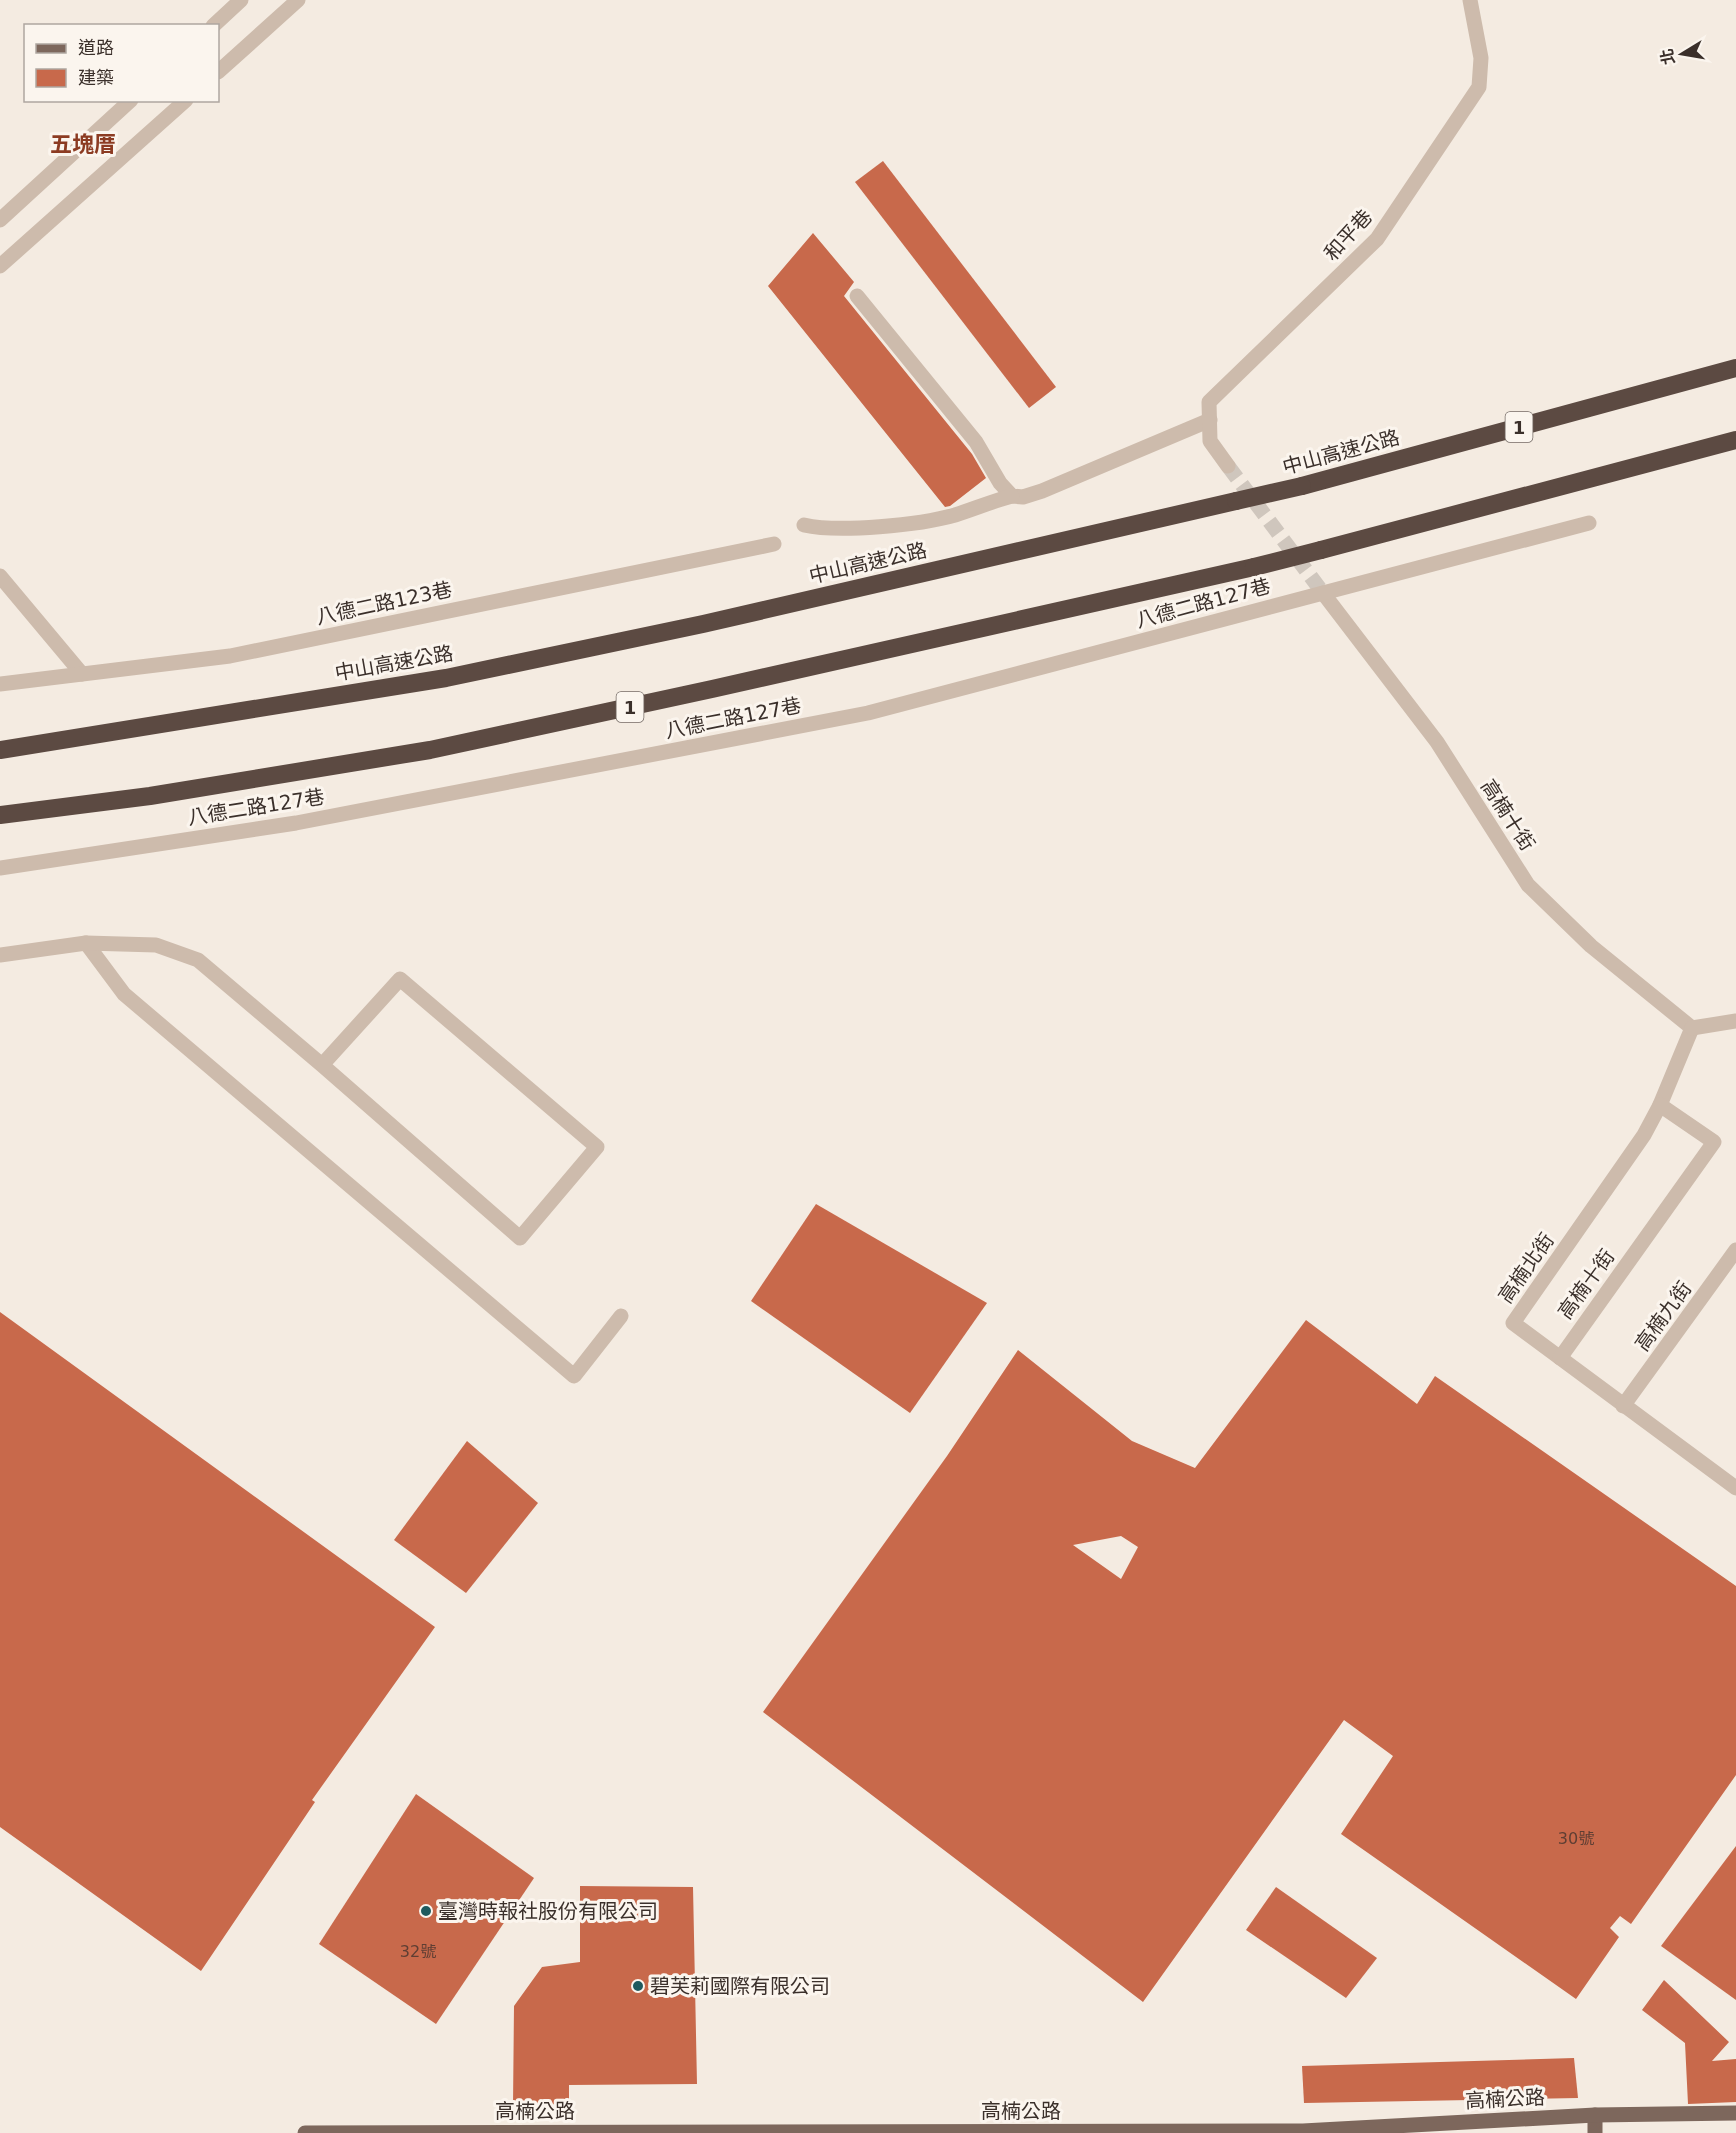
<svg xmlns="http://www.w3.org/2000/svg" width="1736" height="2133" viewBox="0 0 1736 2133" font-family="'DejaVu Sans','Noto Sans TC',sans-serif">
	<style>
		.building { fill: #c8694b; fill-rule: evenodd }
		.lines { fill: none; stroke-linecap: round; stroke-linejoin: round }
		.minor-tunnel { stroke: #cfc6bd; stroke-width: 15; stroke-dasharray: 15 8; stroke-linecap: butt }
		.minor { stroke: #cdbbac; stroke-width: 15 }
		.major { stroke: #7d675c; stroke-width: 15 }
		.highway { stroke: #5c4a42; stroke-width: 18 }
		.highway-bridge { stroke: #5c4a42; stroke-width: 18 }
		.poi-dot { fill: #1f5a5e; stroke: #fbf5ee; stroke-width: 2 }
		.labels { text-anchor: middle; dominant-baseline: central; stroke-width: 6; stroke-linejoin: round; paint-order: stroke }
		.number-label { font-size: 16px; fill: #5e3e33 }
		.shield { fill: #fbf5ee; stroke: #756b66; stroke-width: 1.5 }
		.shield-label { font-size: 18px; font-weight: bold; fill: #3b302b }
		.street-label { font-size: 20px; fill: #3b302b; stroke: #fbf5ee }
		.poi-label { font-size: 20px; fill: #3b302b; stroke: #fbf5ee; text-anchor: start }
		.quarter-label { font-size: 22px; font-weight: bold; fill: #8c3b22; stroke: #fbf5ee }
	</style>
	<rect width="100%" height="100%" fill="#f4ebe1"/>
	<!-- building -->
	<g class="building">
		<polygon points="883,161 1056,387 1029,408 855,182"/>
		<polygon points="813,233 854,282 844,296 972,454 986,478 950,506 945,507 768,286"/>
		<polygon points="816,1204 987,1303 910,1413 751,1301"/>
		<polygon points="0,1312 435,1627 312,1800 315,1802 201,1971 0,1827"/>
		<path d="M1306,1320L1417,1404L1435,1376L1736,1586V1775L1631,1924L1620,1916L1610,1928L1619,1937L1576,1999L1341,1834L1393,1756L1344,1720L1143,2002L763,1712L947,1456L1018,1350L1132,1441L1195,1468ZM1121,1536L1138,1547L1121,1579L1073,1545Z"/>
		<polygon points="467,1441 538,1503 466,1593 394,1540"/>
		<polygon points="416,1794 534,1878 436,2024 319,1944"/>
		<polygon points="1736,1846 1736,2000 1661,1946"/>
		<polygon points="580,1886 693,1887 697,2084 569,2085 569,2104 513,2105 514,2006 542,1967 580,1962"/>
		<polygon points="1276,1887 1377,1958 1346,1998 1246,1930"/>
		<polygon points="1664,1980 1729,2042 1712,2061 1736,2059 1736,2102 1688,2104 1685,2043 1642,2010"/>
		<polygon points="1574,2058 1578,2098 1304,2103 1302,2066"/>
	</g>
	<g class="lines">
		<!-- minor-tunnel -->
		<polyline class="minor-tunnel" points="1228,466 1323,593"/>
		<!-- minor -->
		<g class="minor">
			<polyline points="213,26 241,0"/>
			<polyline points="218,72 298,0"/>
			<polyline points="0,220 131,100"/>
			<polyline points="0,266 186,100"/>
			<polyline points="857,296 976,442 1000,483 1012,496 1023,497 1042,491 1210,420"/>
			<polyline points="1228,466 1210,441 1209,402 1377,239 1479,87 1481,58 1470,0"/>
			<path d="M804,525C839,533 920,525 955,515C974,509 993,501 1012,496"/>
			<polyline points="0,576 82,674"/>
			<polyline points="1323,593 1437,742 1528,885 1591,946 1692,1028"/>
			<polyline points="0,684 230,656 774,544"/>
			<polyline points="0,868 296,823 868,713 1589,523"/>
			<polyline points="86,943 124,994 574,1376 621,1316"/>
			<polyline points="0,955 86,943 156,945 198,960 322,1065 520,1238 597,1147 400,979 322,1065"/>
			<polyline points="1692,1028 1660,1105 1644,1135 1513,1323 1736,1488"/>
			<polyline points="1692,1028 1736,1021"/>
			<polyline points="1560,1358 1714,1142 1660,1105"/>
			<polyline points="1623,1406 1736,1250"/>
		</g>
		<!-- major -->
		<g class="major">
			<polyline points="1595,2115 1595,2133"/>
			<polyline points="305,2133 1303,2131 1595,2115 1736,2113"/>
		</g>
		<!-- highway -->
		<g class="highway">
			<polyline points="1302,486 1736,368"/>
			<polyline points="1321,550 1736,440"/>
			<polyline points="0,750 446,678 703,624 1236,501"/>
			<polyline points="0,815 150,796 430,750 712,689 1254,567"/>
		</g>
		<!-- highway-bridge -->
		<g class="highway-bridge">
			<polyline points="1236,501 1302,486"/>
			<polyline points="1254,567 1321,550"/>
		</g>
	</g>
	<!-- markers -->
	<g class="poi-dot">
		<circle cx="426" cy="1911" r="6"/>
		<circle cx="638" cy="1986" r="6"/>
	</g>
	<g class="labels">
		<!-- number labels -->
		<g class="number-label">
			<text x="1576" y="1838">30號</text>
			<text x="418" y="1951">32號</text>
		</g>
		<!-- shield labels -->
		<g class="shield">
			<rect x="1505.5" y="412" width="27" height="30" rx="4.5"/>
			<rect x="616.5" y="692" width="27" height="30" rx="4.5"/>
		</g>
		<g class="shield-label">
			<text x="1519" y="427">1</text>
			<text x="630" y="707">1</text>
		</g>
		<!-- street labels -->
		<g class="street-label">
			<text transform="translate(1348 235) rotate(-48)">和平巷</text>
			<text transform="translate(1341 452) rotate(-15)">中山高速公路</text>
			<text transform="translate(868 563) rotate(-13)">中山高速公路</text>
			<text transform="translate(384 603) rotate(-12)">八德二路123巷</text>
			<text transform="translate(1203 603) rotate(-15)">八德二路127巷</text>
			<text transform="translate(394 663) rotate(-10)">中山高速公路</text>
			<text transform="translate(733 718) rotate(-11)">八德二路127巷</text>
			<text transform="translate(256 807) rotate(-9)">八德二路127巷</text>
			<text transform="translate(1508 815) rotate(57)">高楠十街</text>
			<text transform="translate(1526 1268) rotate(-55)">高楠北街</text>
			<text transform="translate(1586 1284) rotate(-54)">高楠十街</text>
			<text transform="translate(1663 1316) rotate(-54)">高楠九街</text>
			<text transform="translate(1505 2099) rotate(-3)">高楠公路</text>
			<text x="535" y="2111">高楠公路</text>
			<text x="1021" y="2111">高楠公路</text>
		</g>
		<!-- poi labels -->
		<g class="poi-label">
			<text x="438" y="1911">臺灣時報社股份有限公司</text>
			<text x="650" y="1986">碧芙莉國際有限公司</text>
		</g>
		<!-- quarter labels -->
		<g class="quarter-label">
			<text x="83" y="144">五塊厝</text>
		</g>
	</g>
	<!-- legend -->
	<rect x="24" y="24" width="195" height="78" fill="#fbf5ee" stroke="#aea6a0" stroke-width="1.5"/>
	<rect x="36" y="44" width="30" height="9" fill="#7d675c" stroke="#aea6a0" stroke-width="1.5"/>
	<text x="78" y="54" font-size="18" fill="#3b302b">道路</text>
	<rect x="36" y="69" width="30" height="18" fill="#c8694b" stroke="#aea6a0" stroke-width="1.5"/>
	<text x="78" y="84" font-size="18" fill="#3b302b">建築</text>
	<!-- north arrow -->
	<g transform="translate(1682 54) rotate(259)" stroke="#fbf5ee" stroke-width="4.5" paint-order="stroke">
	<path d="M0-4.5L10 22L0 15L-10 22Z" fill="#3b302b"/>
	<text y="-9" font-size="16" font-weight="bold" text-anchor="middle" fill="#3b302b">北</text>
	</g>
</svg>
